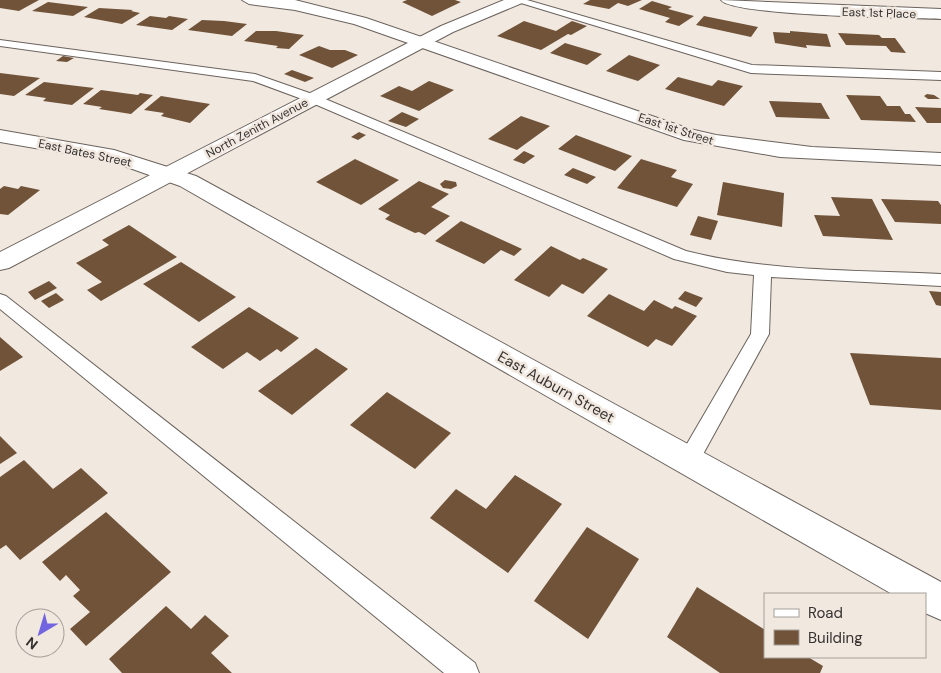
<svg xmlns="http://www.w3.org/2000/svg" width="941" height="673" viewBox="0 0 941 673" font-family="'DM Sans',sans-serif">
	<style>
		.building { fill: #705339 }
		.lines { fill: none; stroke-linecap: round; stroke-linejoin: round }
		.lane-casing { stroke: #6b635d; stroke-width: 2 }
		.street-casing { stroke: #6b635d; stroke-width: 2 }
		.secondary-casing { stroke: #6b635d; stroke-width: 2 }
		.lane { fill: #fff; fill-rule: evenodd }
		.street { fill: #fff; fill-rule: evenodd }
		.secondary { fill: #fff; fill-rule: evenodd }
		.labels { text-anchor: middle; dominant-baseline: central; stroke-width: 5; stroke-linejoin: round; paint-order: stroke }
		.far-street-label { font-size: 12px; fill: #35322f; stroke: #f1e8e0 }
		.street-label { font-size: 15px; fill: #35322f; stroke: #f1e8e0 }
	</style>
	<rect width="100%" height="100%" fill="#f1e8e0"/>
	<!-- building -->
	<g class="building">
		<polygon points="0,0 39,0 19,11 0,8"/>
		<polygon points="407,0 455,0 461,2 432,16 402,2"/>
		<polygon points="590,0 642,0 628,6 618,3 609,9 583,4"/>
		<polygon points="652,1 672,7 668,9 694,16 679,26 665,22 670,18 639,9"/>
		<polygon points="48,2 88,7 73,16 32,11"/>
		<polygon points="99,8 133,10 131,11 140,13 122,24 84,17"/>
		<polygon points="150,16 166,18 169,16 188,19 172,30 136,25"/>
		<polygon points="704,16 758,27 751,37 696,25"/>
		<polygon points="202,20 224,21 247,24 232,36 188,30"/>
		<polygon points="524,21 556,31 572,21 587,26 571,35 568,34 541,50 497,36"/>
		<polygon points="256,31 276,31 304,35 289,49 276,48 278,46 244,41"/>
		<polygon points="790,31 827,34 831,47 806,45 807,48 775,43 773,32 790,33"/>
		<polygon points="838,33 879,35 882,38 895,38 906,53 891,52 886,46 846,45"/>
		<polygon points="565,43 602,54 587,65 550,53"/>
		<polygon points="319,46 330,50 345,50 358,55 332,68 299,55"/>
		<polygon points="629,55 660,65 638,81 606,71"/>
		<polygon points="63,56 74,58 67,62 56,61"/>
		<polygon points="292,70 314,78 305,82 284,74"/>
		<polygon points="0,73 40,78 14,96 0,94"/>
		<polygon points="678,77 712,86 718,80 743,86 724,106 665,89"/>
		<polygon points="429,81 454,90 419,111 380,96 399,86 412,91"/>
		<polygon points="44,82 94,88 72,105 43,101 46,98 25,95"/>
		<polygon points="101,90 138,95 140,93 153,95 131,114 99,109 102,107 83,104"/>
		<polygon points="927,94 934,95 940,99 928,99 924,96"/>
		<polygon points="846,95 880,96 887,106 900,106 905,114 910,114 916,122 861,120"/>
		<polygon points="161,96 210,104 190,123 161,116 164,113 144,110"/>
		<polygon points="769,101 821,103 830,119 776,117"/>
		<polygon points="915,107 941,108 941,123 927,123"/>
		<polygon points="402,112 419,119 406,127 388,121"/>
		<polygon points="521,116 550,126 517,150 488,139"/>
		<polygon points="359,132 366,135 358,140 351,137"/>
		<polygon points="576,135 632,156 615,171 558,149"/>
		<polygon points="524,151 535,156 524,164 513,160"/>
		<polygon points="355,159 399,180 361,205 316,182"/>
		<polygon points="641,159 677,170 671,177 693,184 677,207 617,188"/>
		<polygon points="573,168 596,177 587,184 564,175"/>
		<polygon points="445,180 456,182 457,186 451,189 443,188 440,184"/>
		<polygon points="419,181 449,194 431,207 450,216 425,235 419,232 415,233 385,219 390,215 378,209"/>
		<polygon points="723,182 784,193 782,227 717,215"/>
		<polygon points="4,186 18,189 21,186 40,190 8,215 0,214 0,189"/>
		<polygon points="831,197 872,199 893,240 823,236 814,215 840,216"/>
		<polygon points="881,199 938,201 941,205 941,224 895,222"/>
		<polygon points="698,216 718,221 711,240 690,235"/>
		<polygon points="461,221 522,249 514,256 501,250 484,264 435,241"/>
		<polygon points="129,225 177,257 101,301 87,290 102,282 76,263 109,245 102,240"/>
		<polygon points="551,246 580,260 583,258 608,269 583,294 562,284 549,297 514,280"/>
		<polygon points="181,262 236,297 199,322 143,284"/>
		<polygon points="49,281 57,288 35,300 28,292"/>
		<polygon points="685,291 703,298 696,307 678,299"/>
		<polygon points="929,291 941,292 941,306 936,305"/>
		<polygon points="56,293 64,300 49,308 41,301"/>
		<polygon points="609,294 644,311 654,300 672,309 675,306 697,316 672,346 656,339 648,347 587,316"/>
		<polygon points="249,307 299,338 281,352 277,349 260,361 247,352 223,369 191,347"/>
		<polygon points="0,337 23,357 0,371"/>
		<polygon points="316,348 348,369 292,415 258,391"/>
		<polygon points="850,353 941,358 941,410 870,405"/>
		<polygon points="387,392 451,433 415,469 350,425"/>
		<polygon points="0,436 17,453 0,464"/>
		<polygon points="24,460 53,489 81,468 108,493 20,560 6,545 0,549 0,477"/>
		<polygon points="515,475 562,504 508,573 430,518 456,489 486,509"/>
		<polygon points="106,512 171,572 86,646 70,629 90,612 73,596 80,590 66,575 60,581 42,562"/>
		<polygon points="587,527 639,559 588,639 534,601"/>
		<polygon points="697,587 765,630 765,657 808,657 823,666 820,673 720,673 667,637"/>
		<polygon points="166,606 191,629 205,615 229,636 211,653 232,673 122,673 109,659"/>
	</g>
	<g class="lines">
		<defs>
			<g id="lane">
				<polygon points="511,0 527,0 752,65 941,72 941,80 751,73"/>
				<path d="M0,40L255,74L318,96L686,251C769,272 856,270 941,274V286L771,277L769,334L696,467L688,470L680,467L677,461L751,334L754,275L727,272L674,259L310,102L253,81L0,46Z"/>
				<polygon points="0,294 6,296 475,663 479,673 444,673 0,309"/>
			</g>
			<g id="street">
				<polygon points="242,0 295,0 366,18 690,129 716,135 812,147 941,153 941,165 780,157 684,140 354,24 295,10 249,4"/>
				<path d="M721,0L941,9V19C911,18 732,16 721,0Z"/>
				<polygon points="0,130 114,150 196,176 941,582 941,620 925,613 925,594 892,594 180,186 110,161 0,142"/>
			</g>
			<polygon id="secondary" points="504,0 524,0 522,3 453,32 9,268 0,270 0,252 441,26"/>
		</defs>
		<!-- lane casing -->
		<use href="#lane" class="lane-casing"/>
		<!-- street casing -->
		<use href="#street" class="street-casing"/>
		<!-- secondary casing -->
		<use href="#secondary" class="secondary-casing"/>
		<!-- lane -->
		<use href="#lane" class="lane"/>
		<!-- street -->
		<use href="#street" class="street"/>
		<!-- secondary -->
		<use href="#secondary" class="secondary"/>
	</g>
	<g class="labels">
		<!-- far-street labels -->
		<g class="far-street-label">
			<text transform="translate(879 13) rotate(2)">East 1st Place</text>
			<text transform="translate(257 128) rotate(-28)">North Zenith Avenue</text>
			<text transform="translate(676 129) rotate(18)">East 1st Street</text>
			<text transform="translate(85 153) rotate(12)">East Bates Street</text>
		</g>
		<!-- street labels -->
		<g class="street-label">
			<text transform="translate(556 387) rotate(29)">East Auburn Street</text>
		</g>
	</g>
	<!-- legend -->
	<rect x="764" y="593" width="162" height="65" fill="#f1e8e0" stroke="#a69f99"/>
	<rect x="774" y="609" width="25" height="8" fill="#ffffff" stroke="#a69f99"/>
	<text x="808" y="618" font-size="15" fill="#35322f">Road</text>
	<rect x="774" y="630" width="25" height="15" fill="#705339" stroke="#a69f99"/>
	<text x="808" y="643" font-size="15" fill="#35322f">Building</text>
	<!-- north arrow -->
	<g transform="translate(40 633) rotate(218)"><circle r="24" fill="#f1e8e0" stroke="#a69f99"/>
	<path d="M0-4L9 19L0 12L-9 19Z" fill="#7265df"/>
	<text y="-8" font-size="14" font-weight="bold" text-anchor="middle" fill="#35322f">N</text>
	</g>
</svg>
